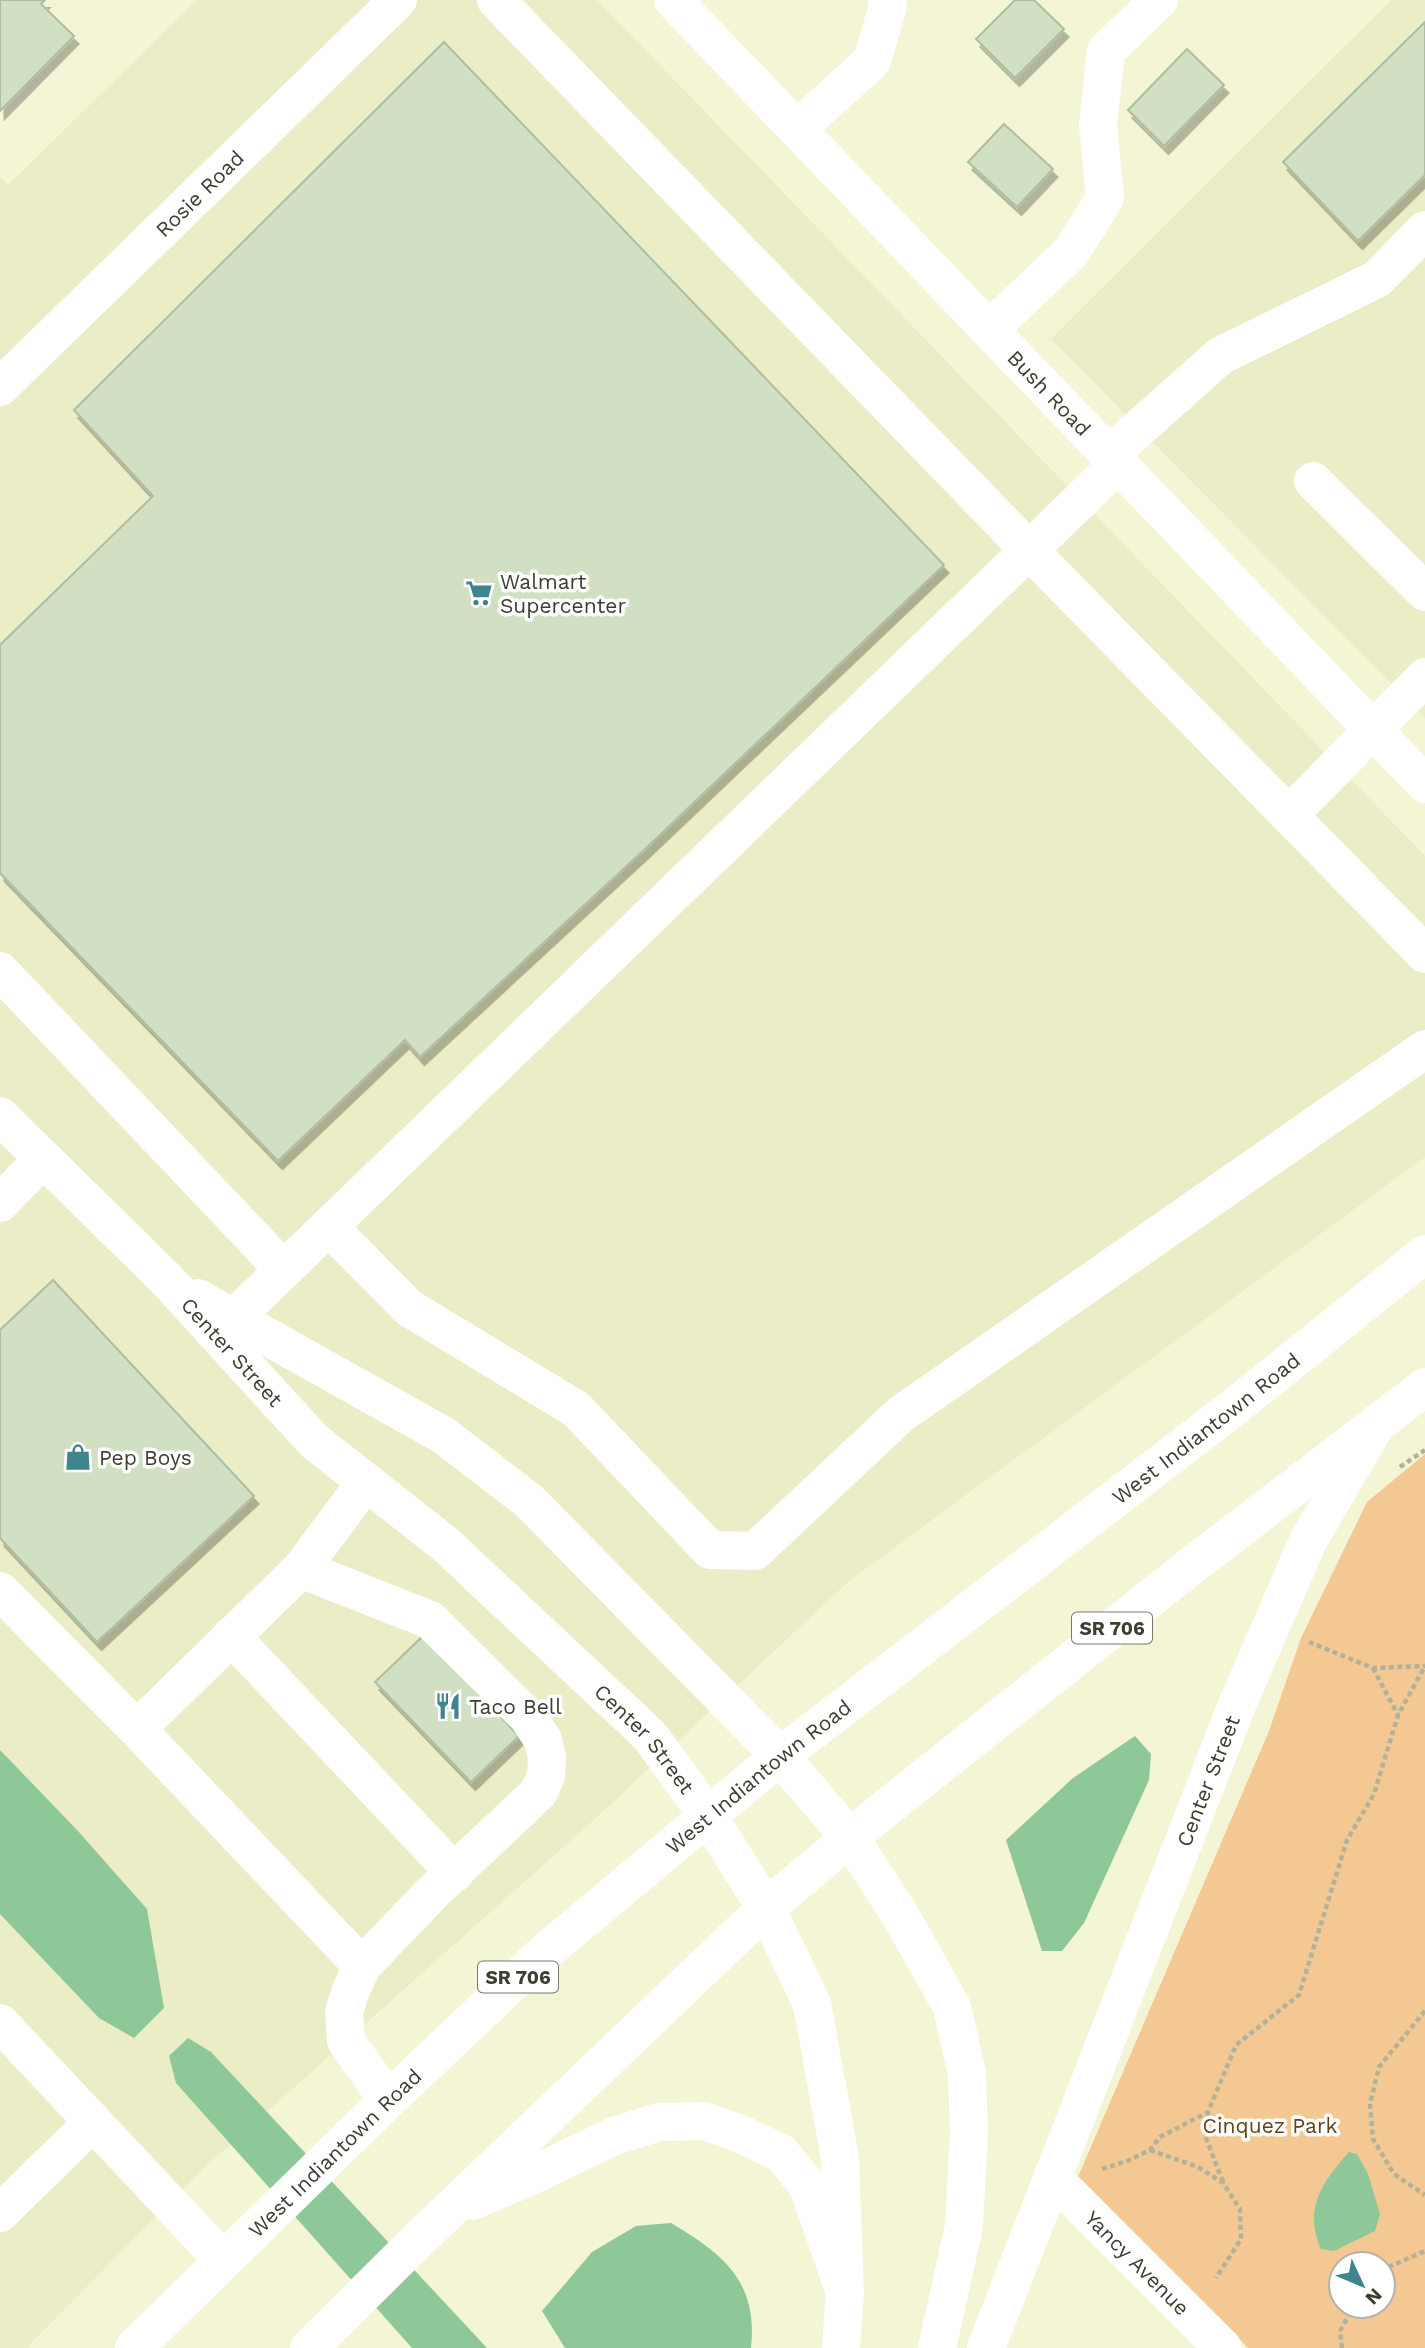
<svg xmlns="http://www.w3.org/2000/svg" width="1425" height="2348" viewBox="0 0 1425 2348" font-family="'Work Sans',sans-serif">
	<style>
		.built { fill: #eaedc5 }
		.green { fill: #f4c892; fill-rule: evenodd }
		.water { fill: #8ec798 }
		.building { fill: #d1e0c3; stroke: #aebda1; stroke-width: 2; filter: url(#shadow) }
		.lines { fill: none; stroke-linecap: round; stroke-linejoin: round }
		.path { stroke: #b1b299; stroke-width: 4.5; stroke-dasharray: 5 3.5; stroke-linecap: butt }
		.minor { stroke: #fff; stroke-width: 38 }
		.major { stroke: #fff; stroke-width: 38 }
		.labels { text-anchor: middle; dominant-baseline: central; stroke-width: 7; stroke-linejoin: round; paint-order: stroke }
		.shield { fill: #fff; stroke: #77776f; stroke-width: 2 }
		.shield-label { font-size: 19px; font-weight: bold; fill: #3d3d31 }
		.street-label { font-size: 21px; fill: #3d3d31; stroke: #fff }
		.poi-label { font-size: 21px; fill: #3d3d31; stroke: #fff; text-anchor: start }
		.park-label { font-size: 21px; fill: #614318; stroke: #fff }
	</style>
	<defs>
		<filter id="shadow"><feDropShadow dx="4.5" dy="8" stdDeviation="0" flood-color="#0004"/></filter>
	</defs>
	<rect width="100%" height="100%" fill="#f3f5d5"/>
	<!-- built -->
	<g class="built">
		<polygon points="197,0 597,0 1425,856 1425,1157 849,1581 597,1817 206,2166 26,2348 0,2348 0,177 8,185"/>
		<polygon points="1391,0 1425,0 1425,718 1051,339"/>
	</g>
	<!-- green -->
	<path class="green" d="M1425,1454V2348H1248L1078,2177L1269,1731L1301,1638L1367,1502ZM1341,2264H1383V2306H1341Z"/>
	<!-- water -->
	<g class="water">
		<polygon points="1135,1736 1151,1754 1149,1780 1084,1923 1062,1951 1042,1951 1006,1840 1073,1778"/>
		<polygon points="0,1750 77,1830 147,1909 164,2008 134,2038 99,2018 0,1914"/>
		<polygon points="188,2038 211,2052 487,2348 412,2348 176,2083 169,2056"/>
		<path d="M1349,2152L1357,2154L1368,2174L1380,2214L1375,2231L1334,2251L1321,2249C1303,2209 1322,2182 1349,2152Z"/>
		<path d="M671,2223C723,2254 758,2281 751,2348H565L542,2311L592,2252L636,2226Z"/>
	</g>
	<!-- building -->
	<g class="building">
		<polygon points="0,0 45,0 41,4 74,36 0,111"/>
		<polygon points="1015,0 1034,0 1064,29 1015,78 976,39"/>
		<polygon points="1425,22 1425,175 1358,241 1283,162"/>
		<polygon points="444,42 944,565 644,850 420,1057 405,1040 278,1161 0,873 0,645 153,496 74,410"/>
		<polygon points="1187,49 1224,85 1164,146 1128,110"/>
		<polygon points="1004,124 1053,169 1017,207 968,162"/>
		<polygon points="53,1280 254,1496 97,1642 0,1538 0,1330"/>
		<polygon points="423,1636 519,1736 471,1782 375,1682"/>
	</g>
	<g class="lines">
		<!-- path -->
		<g class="path">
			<polyline points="1400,1467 1425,1450"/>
			<polyline points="1309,1642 1373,1668 1425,1666"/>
			<polyline points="1373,1668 1398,1715"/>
			<polyline points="1425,2011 1379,2067 1370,2104 1373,2139 1394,2174 1425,2195"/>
			<polyline points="1208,2112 1206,2138 1223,2182"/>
			<polyline points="1150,2150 1198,2167 1223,2183 1240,2209 1241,2239 1216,2278"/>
			<polyline points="1102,2169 1127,2161 1150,2150 1160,2137 1208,2112 1236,2045 1299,1995 1347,1840 1374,1794 1398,1715 1425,1666"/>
			<polyline points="1383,2274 1391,2266 1425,2251"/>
			<polyline points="1342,2348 1340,2331 1354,2306"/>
		</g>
		<!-- minor -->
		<g class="minor">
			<polyline points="496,0 1029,550 1425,954"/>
			<path id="s1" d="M673,0L1425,784"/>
			<polyline points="797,129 872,61 888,6 887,0"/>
			<polyline points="989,330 1071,252 1105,198 1098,124 1106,51 1159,0"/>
			<path id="s2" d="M0,387L398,0"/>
			<polyline points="1109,455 1220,356 1377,279 1425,230"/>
			<polyline points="1313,481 1425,592"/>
			<polyline points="1289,815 1425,677"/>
			<polyline points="0,971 284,1270"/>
			<path id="s3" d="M0,1116L167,1280L314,1441L445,1544L650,1736L708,1816L766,1908L812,2004L840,2158L845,2293L841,2348"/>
			<polyline points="0,1203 43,1159"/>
			<polyline points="329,1227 409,1308 576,1409 710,1550 755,1551 901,1414 1425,1049"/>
			<polyline points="198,1298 443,1435 529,1501 780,1756 850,1838 899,1913 952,2007 967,2074 969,2134 964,2226 937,2348"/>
			<polyline points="234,1318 1117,465"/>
			<polyline points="301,1569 430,1620 528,1717 543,1740 547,1758 546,1776 539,1792 432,1893 362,1966"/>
			<polyline points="0,1591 137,1729 362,1966 351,1990 344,2012 346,2041 388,2100"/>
			<polyline points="231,1636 455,1873"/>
			<polyline points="137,1729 301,1569 366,1482"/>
			<polyline points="0,2023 223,2260"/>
			<path id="s4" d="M1052,2177L1223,2348"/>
			<polyline points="0,2213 93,2122"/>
			<path id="s5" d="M986,2348L1237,1705L1308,1541L1377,1423"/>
		</g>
		<!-- major -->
		<g class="major">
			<polyline points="472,2201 529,2177 614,2136 659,2122 705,2121 743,2135 781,2153 808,2186 845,2293"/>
			<path id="s6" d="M134,2348L388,2100L544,1953L780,1756L1233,1408L1425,1254"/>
			<polyline points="309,2348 419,2239 766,1908 886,1808 1191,1566 1425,1387"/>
		</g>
	</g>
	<!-- icons -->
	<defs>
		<symbol id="supermarket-bare" viewBox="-9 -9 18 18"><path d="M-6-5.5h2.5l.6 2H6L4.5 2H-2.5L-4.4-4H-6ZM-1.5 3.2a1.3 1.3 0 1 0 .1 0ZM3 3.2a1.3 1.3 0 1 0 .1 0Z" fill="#3e858e" stroke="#fff" stroke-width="2.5" paint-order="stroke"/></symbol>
		<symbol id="shop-bare" viewBox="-9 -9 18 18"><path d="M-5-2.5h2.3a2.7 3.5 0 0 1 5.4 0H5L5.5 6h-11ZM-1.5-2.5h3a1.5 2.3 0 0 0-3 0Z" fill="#3e858e" stroke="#fff" stroke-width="2.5" paint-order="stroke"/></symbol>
		<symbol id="restaurant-bare" viewBox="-9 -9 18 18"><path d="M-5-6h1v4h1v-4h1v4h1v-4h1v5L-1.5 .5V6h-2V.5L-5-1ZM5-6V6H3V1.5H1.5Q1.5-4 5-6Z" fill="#3e858e" stroke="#fff" stroke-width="2.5" paint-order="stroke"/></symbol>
	</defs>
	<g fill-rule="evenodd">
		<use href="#supermarket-bare" x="460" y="574" width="38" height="38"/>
		<use href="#shop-bare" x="59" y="1438" width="38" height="38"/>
		<use href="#restaurant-bare" x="429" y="1687" width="38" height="38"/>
	</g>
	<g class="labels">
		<!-- shield labels -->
		<g class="shield">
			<rect x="1072" y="1612.5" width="80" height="31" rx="5"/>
			<rect x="478" y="1961.5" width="80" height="31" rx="5"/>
		</g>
		<g class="shield-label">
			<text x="1112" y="1628">SR 706</text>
			<text x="518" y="1977">SR 706</text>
		</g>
		<!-- street labels -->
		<g class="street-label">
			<text stroke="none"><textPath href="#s2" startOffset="278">Rosie Road</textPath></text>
			<text stroke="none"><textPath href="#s1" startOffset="544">Bush Road</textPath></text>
			<text stroke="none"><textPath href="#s3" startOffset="331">Center Street</textPath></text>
			<text stroke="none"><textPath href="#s6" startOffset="1414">West Indiantown Road</textPath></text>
			<text stroke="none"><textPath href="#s3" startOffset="898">Center Street</textPath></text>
			<text stroke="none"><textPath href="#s6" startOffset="847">West Indiantown Road</textPath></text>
			<text stroke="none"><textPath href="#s5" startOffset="609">Center Street</textPath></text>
			<text stroke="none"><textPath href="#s6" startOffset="280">West Indiantown Road</textPath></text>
			<text stroke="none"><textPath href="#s4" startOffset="121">Yancy Avenue</textPath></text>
		</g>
		<!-- poi labels -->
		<g class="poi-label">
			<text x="500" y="581">Walmart<tspan x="500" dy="24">Supercenter</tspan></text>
			<text x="99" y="1457">Pep Boys</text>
			<text x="469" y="1706">Taco Bell</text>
		</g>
		<!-- park labels -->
		<g class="park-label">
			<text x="1270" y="2125">Cinquez Park</text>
		</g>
	</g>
	<!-- north arrow -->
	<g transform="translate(1362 2285) rotate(134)"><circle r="33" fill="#ffffff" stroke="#b1b1ad" stroke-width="2"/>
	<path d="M0-5L12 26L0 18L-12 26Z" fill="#3e858e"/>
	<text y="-10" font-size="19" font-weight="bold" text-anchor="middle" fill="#3d3d31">N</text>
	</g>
</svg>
